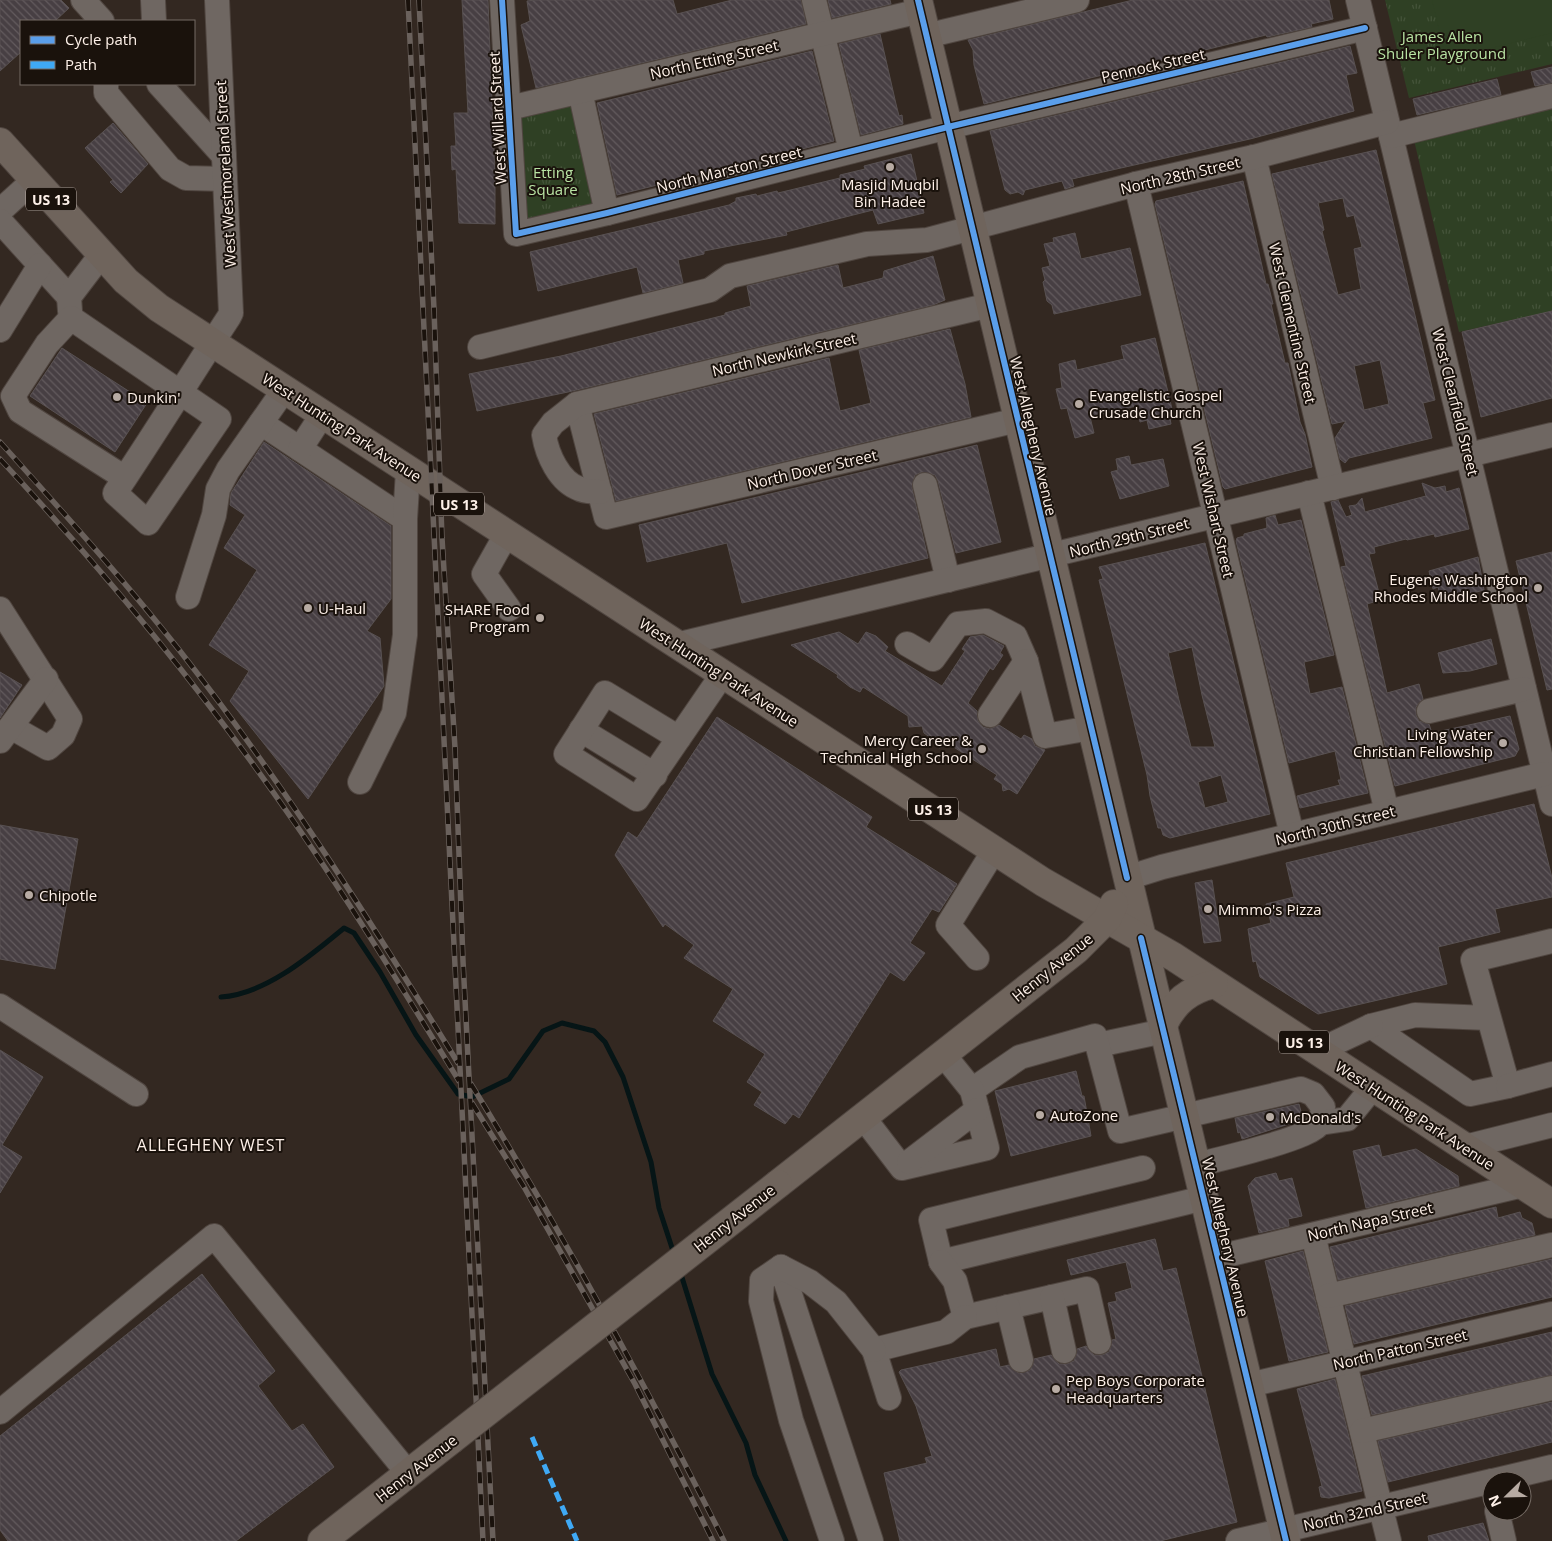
<svg xmlns="http://www.w3.org/2000/svg" width="1552" height="1541" viewBox="0 0 1552 1541" font-family="'Open Sans',sans-serif">
	<style>
		.grass { fill: url(#grass-tufts) }
		.garden { fill: #2f4024 }
		.lines { fill: none; stroke-linecap: round; stroke-linejoin: round }
		.stream { stroke: #061516; stroke-width: 5 }
		.building { fill: url(#building-back-hatch); stroke: #585152; fill-rule: evenodd }
		.minor-casing { stroke: #504640; stroke-width: 26 }
		.major-casing { stroke: #504640; stroke-width: 30 }
		.minor { stroke: #6f6762; stroke-width: 24 }
		.major { stroke: #6f645c; stroke-width: 28 }
		.rail-casing { stroke: #6a615c; stroke-width: 5.5 }
		.rail { stroke: #1a120c; stroke-width: 4; stroke-dasharray: 11; stroke-linecap: butt }
		.major-bridge-casing { stroke: #504640; stroke-width: 30; stroke-linecap: butt }
		.major-bridge { stroke: #6f645c; stroke-width: 28 }
		.quiet { stroke: #3fa9f5; stroke-width: 5; stroke-dasharray: 10 5; stroke-linecap: butt }
		.cycleway-casing { stroke: #1a120c; stroke-width: 9 }
		.cycleway { stroke: #5a9eea; stroke-width: 6 }
		.poi-dot { fill: #b7aba3; stroke: #1a120c; stroke-width: 2 }
		.labels { text-anchor: middle; dominant-baseline: central; stroke-width: 4; stroke-linejoin: round; paint-order: stroke }
		.shield { fill: #1a120c; stroke: #baaea7; stroke-width: 1 }
		.shield-label { font-size: 14px; font-weight: bold; fill: #fef1e9 }
		.park-label { font-size: 15px; fill: #b8e3a3; stroke: #1a120c }
		.street-label { font-size: 15px; fill: #fef1e9; stroke: #1a120c }
		.poi-label { font-size: 15px; fill: #fef1e9; stroke: #1a120c; text-anchor: start }
		.neighbourhood-label { font-size: 16px; letter-spacing: 1px; fill: #fef1e9; stroke: #1a120c }
	</style>
	<defs>
		<pattern id="grass-tufts" width="24" height="20" patternUnits="userSpaceOnUse" patternTransform="scale(1.25)"><rect width="24" height="20" fill="#2f4024"/><path d="M3 7l-1-3M5 7V3M7 7l1-3M15 17l-1-3M17 17v-4M19 17l1-3" fill="none" stroke="#445339"/></pattern>
		<pattern id="building-back-hatch" width="6" height="6" patternUnits="userSpaceOnUse" patternTransform="scale(1.25)"><rect width="6" height="6" fill="#473f43"/><path d="M-1 5l2 2M0 0l6 6M5-1l2 2" fill="none" stroke="#635b5e"/></pattern>
	</defs>
	<rect width="100%" height="100%" fill="#332821"/>
	<!-- grass -->
	<g class="grass">
		<polygon points="1385,0 1552,0 1552,64 1409,98"/>
		<polygon points="570,102 593,206 523,223 515,115"/>
		<polygon points="1552,108 1552,311 1459,332 1414,140"/>
	</g>
	<!-- garden -->
	<polygon class="garden" points="1432,0 1552,0 1552,33 1446,59"/>
	<g class="lines">
		<!-- stream -->
		<g class="stream">
			<path d="M221,997C266,994 310,956 344,928L354,933L380,972L416,1035L458,1094L472,1097L509,1079L543,1031L562,1023L594,1031L605,1042L623,1077L651,1162L659,1208L674,1254"/>
			<polyline points="680,1271 712,1374 746,1443 755,1475 786,1541"/>
		</g>
	</g>
	<!-- building -->
	<g class="building">
		<polygon points="0,0 61,0 69,8 55,21 21,21 21,52 0,71"/>
		<polygon points="462,0 488,0 495,177 495,224 459,223 456,169 452,170 451,146 456,146 454,113 468,113"/>
		<polygon points="535,0 673,0 677,14 732,0 801,0 806,24 536,88 521,25 530,21 527,1"/>
		<polygon points="828,0 890,0 891,4 832,18"/>
		<polygon points="1133,0 1329,0 1333,19 1311,24 1312,27 1267,37 1266,35 984,104 974,65 973,50 968,40"/>
		<polygon points="880,34 896,104 899,116 902,115 903,124 861,135 839,44"/>
		<polygon points="1350,46 1357,73 1346,75 1354,111 1250,139 1072,179 1074,186 1065,189 1062,181 1025,190 1023,195 1018,192 1010,194 1005,190 990,131"/>
		<polygon points="812,51 834,141 617,195 597,103"/>
		<polygon points="1552,67 1552,83 1535,86 1531,72"/>
		<polygon points="1497,79 1501,95 1417,115 1413,99"/>
		<polygon points="113,123 148,164 121,193 110,182 113,180 85,148"/>
		<path d="M1376,150L1435,400L1423,403L1432,438L1349,458L1345,463L1340,459L1335,438L1346,421L1332,424L1272,174ZM1343,198L1347,217L1354,215L1362,247L1354,249L1361,289L1338,295L1322,231L1324,230L1318,203ZM1380,360L1389,404L1364,410L1354,366Z"/>
		<polygon points="911,154 924,213 878,224 873,210 786,232 787,235 704,251 704,254 678,260 683,283 643,293 637,267 538,291 530,252 729,205 736,201 736,198 756,194 757,196 777,191 778,193 840,178 840,175 865,169 864,166"/>
		<polygon points="1243,181 1266,284 1268,284 1273,304 1271,304 1285,363 1288,363 1300,422 1305,434 1312,467 1225,489 1223,487 1155,204 1156,201"/>
		<polygon points="1075,233 1081,259 1130,248 1141,295 1054,314 1052,305 1047,301 1043,282 1045,280 1042,268 1050,266 1044,244 1054,242 1053,238"/>
		<polygon points="933,256 945,300 933,305 568,392 477,411 469,374 561,356 725,315 725,313 751,306 747,286 838,265 843,288 883,278 884,271"/>
		<polygon points="1552,311 1552,398 1481,417 1462,332"/>
		<polygon points="950,329 965,384 971,417 616,501 594,414 829,358 840,411 871,403 859,350"/>
		<polygon points="1155,338 1173,413 1169,413 1171,424 1149,429 1147,420 1140,422 1136,406 1090,417 1094,433 1075,438 1067,408 1061,409 1056,389 1062,388 1059,364 1075,360 1077,370 1124,359 1121,346"/>
		<polygon points="62,348 147,403 115,452 30,396"/>
		<polygon points="264,442 391,526 391,599 367,631 380,638 384,686 308,799 230,701 249,671 209,645 257,570 224,548 245,515 230,505 231,493"/>
		<polygon points="977,445 1001,542 956,553 938,481 935,475 922,472 915,475 912,488 928,558 742,603 727,543 647,562 639,525"/>
		<polygon points="1129,456 1131,465 1163,459 1169,486 1120,499 1111,472 1118,470 1116,459"/>
		<polygon points="1422,483 1435,488 1445,486 1446,492 1459,488 1469,529 1435,537 1434,534 1407,540 1406,539 1374,547 1375,553 1369,554 1379,593 1375,594 1377,601 1367,604 1387,693 1419,684 1423,699 1416,707 1416,715 1419,721 1429,724 1432,733 1510,716 1519,749 1515,756 1395,786 1341,567 1346,566 1331,502 1338,500 1346,517 1352,515 1349,506 1356,505 1362,498 1365,512 1426,496"/>
		<polygon points="1275,515 1278,525 1301,520 1334,655 1304,662 1310,694 1342,687 1368,793 1300,808 1297,796 1340,785 1338,780 1341,780 1335,751 1289,763 1236,541 1237,538 1244,536 1244,534 1267,528 1266,518"/>
		<path d="M1205,543L1270,814L1170,838L1163,835L1161,828H1158L1150,796L1147,775L1099,580L1103,579L1099,567ZM1192,647L1202,695L1215,747H1191L1179,700L1168,653ZM1221,775L1228,802L1205,808L1198,782Z"/>
		<polygon points="1552,552 1552,689 1547,690 1516,561"/>
		<polygon points="1478,557 1484,590 1442,601 1438,587 1433,589 1429,571"/>
		<polygon points="839,632 858,644 866,632 876,636 888,647 885,651 942,686 965,651 962,649 970,637 983,635 1004,646 1000,653 1003,655 993,670 990,668 968,703 977,711 978,721 983,727 990,729 999,725 1021,739 1024,735 1032,739 1035,746 1045,750 1017,794 1009,789 1003,791 1002,784 994,779 997,775 949,744 939,748 938,743 924,733 922,726 909,727 908,716 863,687 860,692 850,687 837,677 838,675 791,645"/>
		<polygon points="1491,639 1497,664 1470,671 1443,673 1438,653"/>
		<polygon points="0,672 22,685 0,718"/>
		<polygon points="717,717 872,817 866,827 957,884 939,912 932,909 910,943 925,953 904,981 890,972 799,1118 793,1114 785,1124 754,1105 762,1092 747,1082 765,1054 713,1021 733,989 684,958 694,945 665,924 663,927 615,855 628,832 637,838"/>
		<polygon points="1534,804 1552,878 1552,897 1495,909 1500,932 1438,947 1447,984 1318,1014 1260,977 1256,961 1253,962 1248,929 1271,923 1266,904 1294,897 1286,863"/>
		<polygon points="0,825 78,839 55,969 0,959"/>
		<polygon points="1212,880 1221,941 1204,943 1195,883"/>
		<polygon points="0,1050 43,1077 2,1145 22,1157 0,1193"/>
		<polygon points="1076,1071 1082,1096 1084,1096 1091,1136 1011,1156 995,1091"/>
		<polygon points="1299,1104 1303,1119 1295,1122 1242,1139 1240,1132 1238,1133 1235,1118"/>
		<polygon points="1379,1145 1382,1157 1416,1149 1458,1176 1459,1186 1366,1208 1353,1151"/>
		<polygon points="1276,1173 1279,1181 1292,1178 1302,1216 1288,1219 1289,1226 1259,1233 1248,1186 1255,1178"/>
		<polygon points="1496,1207 1498,1218 1520,1212 1522,1218 1532,1223 1535,1235 1338,1280 1330,1247"/>
		<polygon points="1155,1239 1163,1271 1176,1268 1237,1522 1160,1541 900,1541 884,1473 927,1463 925,1458 932,1456 916,1406 899,1372 901,1370 996,1349 1000,1367 1009,1365 1018,1373 1030,1370 1034,1359 1051,1355 1059,1364 1067,1364 1074,1361 1077,1349 1086,1346 1094,1355 1102,1355 1109,1352 1112,1340 1116,1339 1108,1303 1117,1301 1115,1293 1132,1288 1126,1262 1071,1275 1067,1260"/>
		<polygon points="1303,1251 1328,1352 1289,1361 1265,1261"/>
		<polygon points="1552,1259 1552,1297 1354,1344 1345,1306"/>
		<polygon points="202,1274 275,1371 258,1386 292,1431 303,1424 334,1467 236,1541 8,1541 0,1530 0,1436"/>
		<polygon points="1552,1332 1552,1375 1372,1415 1362,1376"/>
		<polygon points="1335,1379 1362,1491 1329,1498 1321,1497 1319,1487 1322,1486 1297,1389"/>
		<polygon points="1552,1402 1552,1442 1388,1482 1378,1441"/>
		<polygon points="1483,1523 1489,1541 1429,1541 1428,1536"/>
	</g>
	<g class="lines">
		<defs>
			<g id="minor">
				<polyline points="83,0 102,21"/>
				<polyline points="153,0 154,21"/>
				<polyline points="502,0 516,234 607,213 948,127 1365,28"/>
				<polyline points="814,0 851,151"/>
				<polyline points="1358,0 1552,804"/>
				<polyline points="926,36 1077,0"/>
				<polyline points="106,84 106,93 170,169 186,178 225,179"/>
				<polyline points="159,84 224,156"/>
				<polyline points="580,91 607,213"/>
				<polyline points="509,108 920,11"/>
				<polyline points="1391,136 1552,96"/>
				<polyline points="1254,157 1333,488"/>
				<polyline points="1136,184 1292,835"/>
				<polyline points="0,211 34,180"/>
				<polyline points="0,221 69,297"/>
				<polyline points="70,311 69,297 101,255"/>
				<polyline points="0,330 40,265"/>
				<polyline points="480,347 710,290 730,276 867,244 927,240 1136,184 1254,157 1387,122"/>
				<polyline points="577,404 606,517 1018,420"/>
				<polyline points="261,423 405,519"/>
				<polyline points="300,449 322,415"/>
				<path d="M125,478L20,411L13,396L47,344L71,318L219,419L148,523L115,493C154,435 191,375 229,317L231,313L217,0"/>
				<polyline points="925,485 948,580"/>
				<path d="M600,492C594,491 585,492 580,489C559,482 547,454 544,435L553,423L577,404L990,305"/>
				<polyline points="1309,493 1387,812"/>
				<polyline points="506,535 484,574 509,609"/>
				<polyline points="188,597 214,515 218,489 228,470 284,390"/>
				<polyline points="0,609 70,719 63,735 48,748 11,727"/>
				<polyline points="907,644 933,659 958,624 986,621 1015,636 1026,661"/>
				<polyline points="676,645 1552,435"/>
				<polyline points="1429,711 1524,689"/>
				<polyline points="990,715 1026,661 1045,736 1091,728"/>
				<polyline points="581,730 655,775"/>
				<polyline points="679,738 605,693 566,754 637,799 722,675"/>
				<polyline points="0,741 46,679"/>
				<polyline points="360,782 394,713 405,635 405,519 408,471"/>
				<polyline points="1127,878 1162,867 1544,774"/>
				<polyline points="977,958 948,925 995,849"/>
				<polyline points="0,1006 136,1094"/>
				<polyline points="1488,1018 1415,1015 1371,1026 1470,1094 1508,1086 1473,960 1552,941"/>
				<polyline points="1098,1045 1164,1031"/>
				<polyline points="1318,1051 1371,1026"/>
				<polyline points="1508,1086 1552,1074"/>
				<path d="M972,1090L1020,1057L1095,1036L1120,1131L1301,1089L1313,1094L1323,1107C1322,1112 1322,1119 1320,1123C1313,1138 1216,1160 1196,1165"/>
				<polyline points="863,1117 902,1168 987,1148 972,1090 943,1054"/>
				<polyline points="1320,1123 1347,1119 1373,1087"/>
				<polyline points="1465,1147 1552,1125"/>
				<polyline points="909,1162 977,1110"/>
				<polyline points="1143,1168 931,1220 941,1262 1204,1198"/>
				<polyline points="1313,1235 1389,1541"/>
				<polyline points="1218,1257 1523,1185"/>
				<polyline points="941,1262 955,1281 965,1317 1087,1289 1099,1342"/>
				<polyline points="781,1267 871,1541"/>
				<polyline points="1328,1296 1552,1245"/>
				<polyline points="1052,1297 1064,1351"/>
				<polyline points="1008,1307 1021,1360"/>
				<polyline points="1249,1385 1552,1314"/>
				<polyline points="889,1398 874,1350 946,1332 965,1317"/>
				<polyline points="0,1412 214,1236 408,1473"/>
				<polyline points="1362,1431 1552,1388"/>
				<polyline points="1493,1481 1552,1467"/>
				<polyline points="1497,1511 1504,1541"/>
				<polyline points="832,1541 791,1420 761,1301 762,1280 781,1267 810,1282 836,1302 874,1350"/>
				<polyline points="1238,1541 1492,1481"/>
			</g>
			<g id="major">
				<polyline points="918,0 1286,1541"/>
				<polyline points="0,142 126,281 159,308 1043,882 1174,957 1552,1204"/>
				<path d="M1163,1025C1174,1002 1189,990 1214,984"/>
				<polyline points="778,1184 1076,950 1107,919 1114,904"/>
				<polyline points="322,1541 451,1440"/>
			</g>
		</defs>
		<!-- minor casing -->
		<use href="#minor" class="minor-casing"/>
		<!-- major casing -->
		<use href="#major" class="major-casing"/>
		<!-- minor -->
		<use href="#minor" class="minor"/>
		<!-- major -->
		<use href="#major" class="major"/>
		<defs>
			<g id="rail">
				<polyline points="408,0 483,1541"/>
				<polyline points="419,0 434,309 442,538 455,748 463,961 493,1541"/>
				<path d="M0,442C62,511 123,579 180,651C282,781 371,922 458,1063"/>
				<path d="M0,459C105,572 204,692 292,819C351,904 405,993 459,1081"/>
				<path d="M471,1084C562,1233 646,1385 724,1541"/>
				<polyline points="472,1103 524,1187 635,1384 713,1541"/>
			</g>
		</defs>
		<!-- rail casing -->
		<use href="#rail" class="rail-casing"/>
		<!-- rail -->
		<use href="#rail" class="rail"/>
		<defs>
			<polyline id="major-bridge" points="451,1440 778,1184"/>
		</defs>
		<!-- major-bridge casing -->
		<use href="#major-bridge" class="major-bridge-casing"/>
		<!-- major-bridge -->
		<use href="#major-bridge" class="major-bridge"/>
		<!-- quiet -->
		<polyline class="quiet" points="532,1437 577,1541"/>
		<defs>
			<g id="cycleway">
				<polyline points="502,0 516,234 607,213 948,127 1365,28"/>
				<polyline points="918,0 1127,878"/>
				<polyline points="1141,938 1286,1541"/>
			</g>
		</defs>
		<!-- cycleway casing -->
		<use href="#cycleway" class="cycleway-casing"/>
		<!-- cycleway -->
		<use href="#cycleway" class="cycleway"/>
	</g>
	<!-- markers -->
	<g class="poi-dot">
		<circle cx="890" cy="167" r="5"/>
		<circle cx="117" cy="397" r="5"/>
		<circle cx="1079" cy="404" r="5"/>
		<circle cx="1538" cy="588" r="5"/>
		<circle cx="308" cy="608" r="5"/>
		<circle cx="540" cy="618" r="5"/>
		<circle cx="1503" cy="743" r="5"/>
		<circle cx="982" cy="749" r="5"/>
		<circle cx="29" cy="895" r="5"/>
		<circle cx="1208" cy="909" r="5"/>
		<circle cx="1040" cy="1115" r="5"/>
		<circle cx="1270" cy="1117" r="5"/>
		<circle cx="1056" cy="1389" r="5"/>
	</g>
	<g class="labels">
		<!-- shield labels -->
		<g class="shield">
			<rect x="26" y="187.5" width="50" height="23" rx="4"/>
			<rect x="434" y="492.5" width="50" height="23" rx="4"/>
			<rect x="908" y="797.5" width="50" height="23" rx="4"/>
			<rect x="1279" y="1030.5" width="50" height="23" rx="4"/>
		</g>
		<g class="shield-label">
			<text x="51" y="199">US 13</text>
			<text x="459" y="504">US 13</text>
			<text x="933" y="809">US 13</text>
			<text x="1304" y="1042">US 13</text>
		</g>
		<!-- park labels -->
		<g class="park-label">
			<text x="1442" y="36">James Allen<tspan x="1442" dy="17">Shuler Playground</tspan></text>
			<text x="553" y="172">Etting<tspan x="553" dy="17">Square</tspan></text>
		</g>
		<!-- street labels -->
		<g class="street-label">
			<text transform="translate(714 59) rotate(-13)">North Etting Street</text>
			<text transform="translate(1153 65) rotate(-13)">Pennock Street</text>
			<text transform="translate(497 118) rotate(-93)">West Willard Street</text>
			<text transform="translate(729 169) rotate(-14)">North Marston Street</text>
			<text transform="translate(225 174) rotate(-93)">West Westmoreland Street</text>
			<text transform="translate(1180 175) rotate(-13)">North 28th Street</text>
			<text transform="translate(1293 323) rotate(77)">West Clementine Street</text>
			<text transform="translate(784 354) rotate(-13)">North Newkirk Street</text>
			<text transform="translate(1456 402) rotate(76)">West Clearfield Street</text>
			<text transform="translate(342 427) rotate(33)">West Hunting Park Avenue</text>
			<text transform="translate(1034 436) rotate(77)">West Allegheny Avenue</text>
			<text transform="translate(812 469) rotate(-13)">North Dover Street</text>
			<text transform="translate(1214 510) rotate(77)">West Wishart Street</text>
			<text transform="translate(1129 537) rotate(-14)">North 29th Street</text>
			<text transform="translate(719 672) rotate(33)">West Hunting Park Avenue</text>
			<text transform="translate(1335 825) rotate(-14)">North 30th Street</text>
			<text transform="translate(1052 967) rotate(-39)">Henry Avenue</text>
			<text transform="translate(1415 1115) rotate(33)">West Hunting Park Avenue</text>
			<text transform="translate(734 1218) rotate(-38)">Henry Avenue</text>
			<text transform="translate(1370 1221) rotate(-13)">North Napa Street</text>
			<text transform="translate(1226 1237) rotate(77)">West Allegheny Avenue</text>
			<text transform="translate(1400 1349) rotate(-13)">North Patton Street</text>
			<text transform="translate(416 1468) rotate(-38)">Henry Avenue</text>
			<text transform="translate(1365 1511) rotate(-13)">North 32nd Street</text>
		</g>
		<!-- poi labels -->
		<g class="poi-label">
			<text x="890" y="184" text-anchor="middle">Masjid Muqbil<tspan x="890" dy="17">Bin Hadee</tspan></text>
			<text x="1089" y="395">Evangelistic Gospel<tspan x="1089" dy="17">Crusade Church</tspan></text>
			<text x="127" y="397">Dunkin'</text>
			<text x="1528" y="579" text-anchor="end">Eugene Washington<tspan x="1528" dy="17">Rhodes Middle School</tspan></text>
			<text x="318" y="608">U-Haul</text>
			<text x="530" y="609" text-anchor="end">SHARE Food<tspan x="530" dy="17">Program</tspan></text>
			<text x="1493" y="734" text-anchor="end">Living Water<tspan x="1493" dy="17">Christian Fellowship</tspan></text>
			<text x="972" y="740" text-anchor="end">Mercy Career &amp;<tspan x="972" dy="17">Technical High School</tspan></text>
			<text x="39" y="895">Chipotle</text>
			<text x="1218" y="909">Mimmo's Pizza</text>
			<text x="1050" y="1115">AutoZone</text>
			<text x="1280" y="1117">McDonald's</text>
			<text x="1066" y="1380">Pep Boys Corporate<tspan x="1066" dy="17">Headquarters</tspan></text>
		</g>
		<!-- neighbourhood labels -->
		<g class="neighbourhood-label">
			<text x="211" y="1145">ALLEGHENY WEST</text>
		</g>
	</g>
	<!-- legend -->
	<rect x="20" y="20" width="175" height="65" fill="#1a120c" stroke="#756b64"/>
	<rect x="30" y="36" width="25" height="8" fill="#5a9eea" stroke="#756b64"/>
	<text x="65" y="45" font-size="15" fill="#fef1e9">Cycle path</text>
	<rect x="30" y="61" width="25" height="8" fill="#3fa9f5" stroke="#756b64"/>
	<text x="65" y="70" font-size="15" fill="#fef1e9">Path</text>
	<!-- north arrow -->
	<g transform="translate(1507 1496) rotate(247)"><circle r="24" fill="#1a120c" stroke="#756b64"/>
	<path d="M0-4L9 19L0 12L-9 19Z" fill="#b7aba3"/>
	<text y="-8" font-size="14" font-weight="bold" text-anchor="middle" fill="#fef1e9">N</text>
	</g>
</svg>
